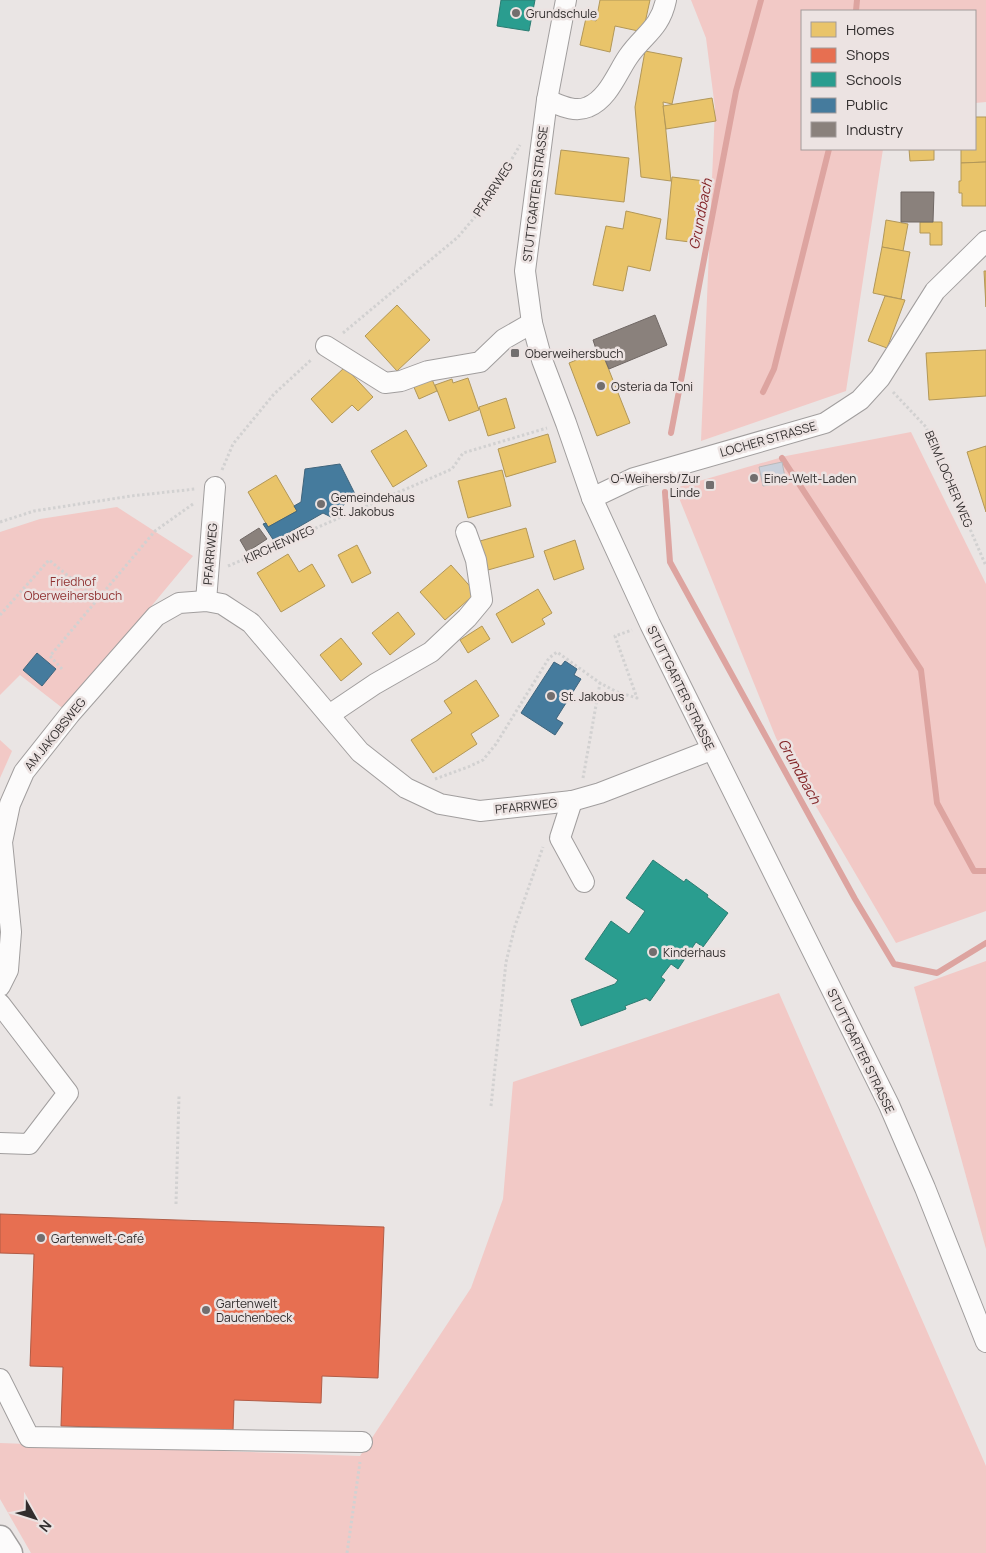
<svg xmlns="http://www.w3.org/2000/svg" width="986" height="1553" viewBox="0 0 986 1553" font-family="Manrope,sans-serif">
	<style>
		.green { fill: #f2c9c6 }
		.homes { fill: #e9c46a; stroke: #b29758 }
		.shops { fill: #e76f51; stroke: #b15c46 }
		.schools { fill: #2a9d8f; stroke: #2c7c72 }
		.public { fill: #457b9d; stroke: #3f647c }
		.industry { fill: #8a817c; stroke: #706865 }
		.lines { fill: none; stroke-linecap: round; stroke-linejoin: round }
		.stream { stroke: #dda4a0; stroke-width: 6 }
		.building { fill: #cad1dc; stroke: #bbb9ba }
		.minor-casing { stroke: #a19e9e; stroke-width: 22 }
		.major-casing { stroke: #a19e9e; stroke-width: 29 }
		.path { stroke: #d2d1d1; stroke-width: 3; stroke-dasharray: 2.5 2.5; stroke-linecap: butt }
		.minor { stroke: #fcfbfb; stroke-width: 20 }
		.major { stroke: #fcfbfb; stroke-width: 26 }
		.poi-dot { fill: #726e6e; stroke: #ece3e2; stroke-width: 2 }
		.labels { text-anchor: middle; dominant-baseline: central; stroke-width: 5; stroke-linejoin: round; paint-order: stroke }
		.poi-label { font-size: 12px; fill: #322e2e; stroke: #ece3e2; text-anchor: start }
		.street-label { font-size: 12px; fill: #322e2e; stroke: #ece3e2 }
		.park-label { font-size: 12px; fill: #903232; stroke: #ece3e2 }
		.water-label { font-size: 14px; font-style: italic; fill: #842629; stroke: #ece3e2 }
	</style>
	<rect width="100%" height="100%" fill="#eae5e4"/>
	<!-- green -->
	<g class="green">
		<polygon points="691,0 986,0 986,102 975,103 975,11 802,11 802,149 883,149 846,391 701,441 715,108 706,38"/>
		<polygon points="911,432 986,584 986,911 896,943 776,738 675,488 786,456"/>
		<polygon points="117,507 193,556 65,710 20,675 0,695 0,532 40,519"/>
		<polygon points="0,740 12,751 0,778"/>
		<polygon points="986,961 986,1249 914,987"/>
		<polygon points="779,993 986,1466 986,1553 31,1553 0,1499 0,1443 360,1456 471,1288 503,1199 513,1082"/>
	</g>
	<!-- homes -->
	<g class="homes">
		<polygon points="600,0 650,0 643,32 615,26 610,52 580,45 586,18 596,21"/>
		<polygon points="645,51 682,58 672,104 663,102 671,181 641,177 635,107"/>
		<polygon points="712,98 716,121 666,129 663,106"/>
		<polygon points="975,117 986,117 986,162 961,163 961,149 975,149"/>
		<polygon points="909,149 934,149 934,160 910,161"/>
		<polygon points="561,150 629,158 624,202 555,194"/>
		<polygon points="986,162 986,206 962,206 962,193 959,193 959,181 961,181 961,163"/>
		<polygon points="672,177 705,181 698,243 666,239"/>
		<polygon points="626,211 661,219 650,271 628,266 623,291 593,285 606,226 623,229"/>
		<polygon points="886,220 908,224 903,251 882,247"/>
		<polygon points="920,222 942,222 942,245 930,245 930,233 920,233"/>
		<polygon points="882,247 910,252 901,299 873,293"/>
		<polygon points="984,271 986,271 986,307"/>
		<polygon points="885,296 905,300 887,348 868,341"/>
		<polygon points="397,305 430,340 397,371 365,336"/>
		<polygon points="601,350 630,423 597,436 569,363"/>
		<polygon points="986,350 986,396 929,400 926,353"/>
		<polygon points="345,367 373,397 358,411 352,405 332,423 311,399"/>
		<polygon points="431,377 437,391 419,399 413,385"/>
		<polygon points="468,378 479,410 449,421 435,385 452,379 453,383"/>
		<polygon points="506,398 515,428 488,436 479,407"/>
		<polygon points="406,430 427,466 393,487 371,451"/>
		<polygon points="548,434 556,462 506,477 498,449"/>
		<polygon points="986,446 986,512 967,452"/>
		<polygon points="502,470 511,506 468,518 458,481"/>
		<polygon points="276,475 297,511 268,527 248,492"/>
		<polygon points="526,528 534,557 488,570 480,541"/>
		<polygon points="575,540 584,569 554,580 544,551"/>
		<polygon points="357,545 371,573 352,583 338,555"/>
		<polygon points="288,554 299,572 312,564 325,586 281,612 257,573"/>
		<polygon points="451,565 476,593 445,620 420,592"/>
		<polygon points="538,589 552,613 542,619 545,624 512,643 496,614"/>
		<polygon points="398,612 415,634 390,655 372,633"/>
		<polygon points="482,626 490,639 468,653 460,640"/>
		<polygon points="341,638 362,664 341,681 320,655"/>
		<polygon points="476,680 499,716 471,734 477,744 433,773 411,740 452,713 444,701"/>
	</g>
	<!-- shops -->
	<polygon class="shops" points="0,1214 384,1227 378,1378 322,1376 321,1403 234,1400 233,1431 61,1426 63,1367 30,1366 34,1254 0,1253"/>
	<!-- schools -->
	<g class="schools">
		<polygon points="501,0 535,0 529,31 497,26"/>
		<polygon points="653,860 684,882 686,879 708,895 707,897 728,913 703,947 696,942 678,969 671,964 661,977 665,980 650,1001 646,998 625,1006 626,1009 581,1026 571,1000 615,984 618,980 585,959 611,921 629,934 645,911 626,898"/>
	</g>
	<!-- public -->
	<g class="public">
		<polygon points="340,464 355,494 331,517 323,513 274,541 263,524 266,523 268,527 297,511 294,506 301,502 305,469"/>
		<polygon points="37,653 56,669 42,686 23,670"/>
		<polygon points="565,661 577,669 574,675 581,679 556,719 563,723 555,735 521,713 554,662 561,666"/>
	</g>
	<!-- industry -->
	<g class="industry">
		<polygon points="901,192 934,192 933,222 901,222"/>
		<polygon points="655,315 667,345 609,369 601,350 597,352 593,340"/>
		<polygon points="259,528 267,539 247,552 240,540"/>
	</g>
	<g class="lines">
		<!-- stream -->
		<g class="stream">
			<polyline points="856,11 857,0"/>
			<polyline points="763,392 774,369 829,149"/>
			<polyline points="671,433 736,91 761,0"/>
			<polyline points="782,458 921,670 937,803 974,871 986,871"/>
			<polyline points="665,492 670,562 855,899 894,964 937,973 986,943"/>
		</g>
	</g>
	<!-- building -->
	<polygon class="building" points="782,462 786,482 763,486 759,467"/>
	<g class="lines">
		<defs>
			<g id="minor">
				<polyline points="566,0 547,100 525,271 532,323 542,360 566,423 592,498 650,624 889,1105 925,1188 986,1342"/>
				<path d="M547,100C560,105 574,113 588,107C608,99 617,73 628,57C643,35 660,29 666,0"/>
				<polyline points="326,346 385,383 401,381 428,371 480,362 504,339 532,323"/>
				<polyline points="592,498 634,478 825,423 860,400 880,378 935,291 986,241"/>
				<polyline points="206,601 215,487"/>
				<polyline points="329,715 375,684 431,652 467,618 482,600 476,560 466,532"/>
				<polyline points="572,801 560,838 584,882"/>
				<polyline points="0,986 8,970 11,932 2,842 10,804 24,772 70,714 156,616 179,603 206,601 222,604 251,623 360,752 406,788 440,804 480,811 572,801 600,793 711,750"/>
				<polyline points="0,1004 68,1093 29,1144 0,1143"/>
				<polyline points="0,1379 29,1437 362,1442"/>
			</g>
			<polyline id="major" points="0,1539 9,1553"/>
		</defs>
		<!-- minor casing -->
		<use href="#minor" class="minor-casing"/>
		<!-- major casing -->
		<use href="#major" class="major-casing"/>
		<!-- path -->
		<g class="path">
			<polyline points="343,333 458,237 485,205 520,145"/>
			<polyline points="893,392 926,427 986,566"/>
			<polyline points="222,470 233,444 274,394 311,360"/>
			<polyline points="0,522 34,511 131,496 195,489"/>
			<polyline points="228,566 452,469 463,453 547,428"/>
			<polyline points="0,615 49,560 97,600"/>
			<polyline points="62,669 50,656 155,531 193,504"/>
			<polyline points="583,778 600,683"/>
			<polyline points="435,779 468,767 483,760 496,744 549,658 557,652 600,683 617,692 637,698 615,636 632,630"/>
			<polyline points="491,1106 506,962 515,926 543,847"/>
			<polyline points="176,1204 179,1096"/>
			<polyline points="347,1553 360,1462"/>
		</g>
		<!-- minor -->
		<use href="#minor" class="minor"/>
		<!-- major -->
		<use href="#major" class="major"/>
	</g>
	<!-- markers -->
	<g class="poi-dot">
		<circle cx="516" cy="13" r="5"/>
		<rect x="510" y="348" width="10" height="10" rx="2.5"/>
		<circle cx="601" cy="386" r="5"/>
		<circle cx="754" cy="478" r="5"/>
		<rect x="705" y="480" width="10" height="10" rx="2.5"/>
		<circle cx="321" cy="504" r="5"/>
		<circle cx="551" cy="696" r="5"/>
		<circle cx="653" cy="952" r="5"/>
		<circle cx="41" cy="1238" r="5"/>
		<circle cx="206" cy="1310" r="5"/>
	</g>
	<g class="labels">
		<!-- poi labels -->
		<g class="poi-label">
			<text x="526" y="13">Grundschule</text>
			<text x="525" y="353">Oberweihersbuch</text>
			<text x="611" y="386">Osteria da Toni</text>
			<text x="700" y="478" text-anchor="end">O-Weihersb/Zur<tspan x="700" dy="14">Linde</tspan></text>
			<text x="764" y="478">Eine-Welt-Laden</text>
			<text x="331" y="497">Gemeindehaus<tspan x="331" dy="14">St. Jakobus</tspan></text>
			<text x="561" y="696">St. Jakobus</text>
			<text x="663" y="952">Kinderhaus</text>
			<text x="51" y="1238">Gartenwelt-Café</text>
			<text x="216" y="1303">Gartenwelt<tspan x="216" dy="14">Dauchenbeck</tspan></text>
		</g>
		<!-- street labels -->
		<g class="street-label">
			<text transform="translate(493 189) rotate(-57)">PFARRWEG</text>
			<text transform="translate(535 194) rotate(-83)">STUTTGARTER STRASSE</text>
			<text transform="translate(768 439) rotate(-16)">LOCHER STRASSE</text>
			<text transform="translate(949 479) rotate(67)">BEIM LOCHER WEG</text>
			<text transform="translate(279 544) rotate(-24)">KIRCHENWEG</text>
			<text transform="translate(210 554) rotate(-85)">PFARRWEG</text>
			<text transform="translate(681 688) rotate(64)">STUTTGARTER STRASSE</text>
			<text transform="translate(55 734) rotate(-51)">AM JAKOBSWEG</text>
			<text transform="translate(526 806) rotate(-6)">PFARRWEG</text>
			<text transform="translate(861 1051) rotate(64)">STUTTGARTER STRASSE</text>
		</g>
		<!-- park labels -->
		<g class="park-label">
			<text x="73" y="581">Friedhof<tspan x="73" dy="14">Oberweihersbuch</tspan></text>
		</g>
		<!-- water labels -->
		<g class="water-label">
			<text transform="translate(700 214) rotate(-79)">Grundbach</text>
			<text transform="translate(800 771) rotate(61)">Grundbach</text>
		</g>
	</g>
	<!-- legend -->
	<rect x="801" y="10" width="175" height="140" fill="#ece3e2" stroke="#a29b9a"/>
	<rect x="811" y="22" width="25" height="15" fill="#e9c46a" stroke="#a29b9a"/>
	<text x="846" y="35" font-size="15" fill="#322e2e">Homes</text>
	<rect x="811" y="48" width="25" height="15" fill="#e76f51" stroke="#a29b9a"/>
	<text x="846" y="60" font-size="15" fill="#322e2e">Shops</text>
	<rect x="811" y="72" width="25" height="15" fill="#2a9d8f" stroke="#a29b9a"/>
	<text x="846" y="85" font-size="15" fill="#322e2e">Schools</text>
	<rect x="811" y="98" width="25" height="15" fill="#457b9d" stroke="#a29b9a"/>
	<text x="846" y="110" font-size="15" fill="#322e2e">Public</text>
	<rect x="811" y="122" width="25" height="15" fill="#8a817c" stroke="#a29b9a"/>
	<text x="846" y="135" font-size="15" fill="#322e2e">Industry</text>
	<!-- north arrow -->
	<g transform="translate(35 1518) rotate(129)" stroke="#ece3e2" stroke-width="4" paint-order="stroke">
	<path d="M0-4L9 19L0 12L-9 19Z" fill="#322e2e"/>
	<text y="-8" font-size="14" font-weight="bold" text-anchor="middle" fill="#322e2e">N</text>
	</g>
</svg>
